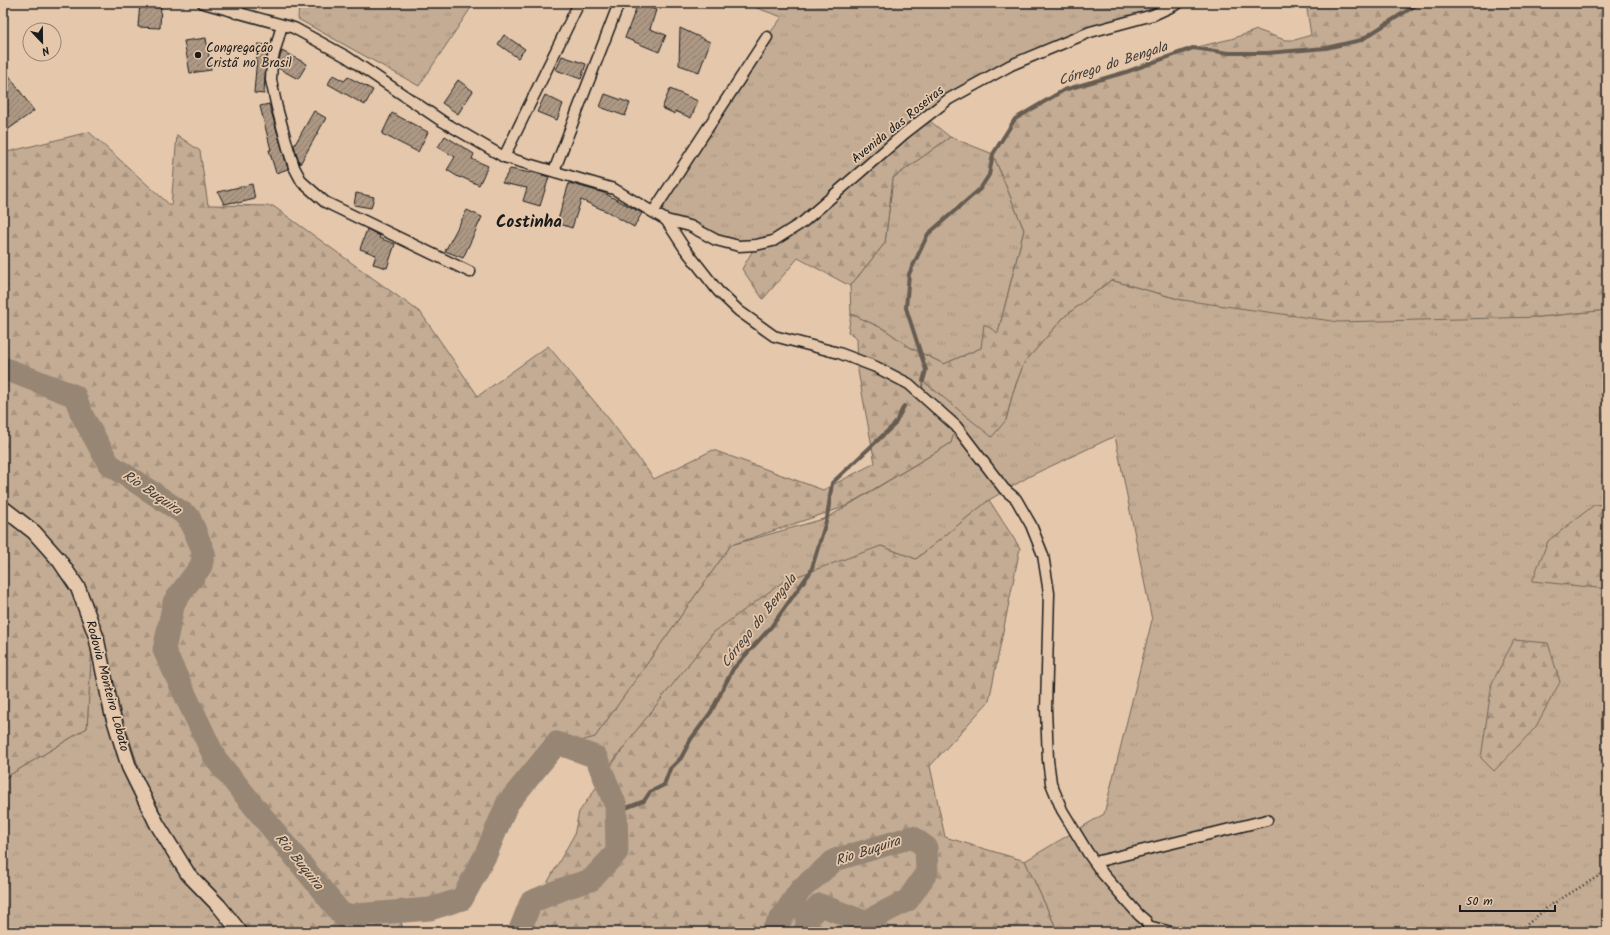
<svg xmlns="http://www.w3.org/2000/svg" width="1610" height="935" viewBox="0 0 1610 935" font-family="Kalam,sans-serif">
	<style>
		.grass { fill: url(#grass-tufts); stroke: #706458 }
		.forest { fill: url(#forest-firs); stroke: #706458 }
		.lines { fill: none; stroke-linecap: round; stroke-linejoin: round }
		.stream { stroke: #665c51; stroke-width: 4 }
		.river { stroke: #988675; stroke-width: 23 }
		.building { fill: url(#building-hatch); stroke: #1c1c1c }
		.street-casing { stroke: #1c1c1c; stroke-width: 13 }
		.secondary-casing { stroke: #1c1c1c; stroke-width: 17 }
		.path { stroke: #1c1c1c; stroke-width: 2.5; stroke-dasharray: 1 3; stroke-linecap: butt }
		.street { stroke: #e5c8ac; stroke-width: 10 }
		.secondary { stroke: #e5c8ac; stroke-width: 14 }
		.poi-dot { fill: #1c1c1c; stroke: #e5c8ac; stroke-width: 1.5 }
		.labels { text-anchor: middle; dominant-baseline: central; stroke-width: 3.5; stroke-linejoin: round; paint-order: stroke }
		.poi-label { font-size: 13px; fill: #1c1c1c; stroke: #e5c8ac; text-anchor: start }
		.street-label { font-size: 13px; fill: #1c1c1c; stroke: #e5c8ac }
		.water-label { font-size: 14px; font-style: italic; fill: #413c37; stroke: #e5c8ac }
		.district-label { font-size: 17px; font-weight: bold; fill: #1c1c1c; stroke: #e5c8ac }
	</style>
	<defs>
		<pattern id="grass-tufts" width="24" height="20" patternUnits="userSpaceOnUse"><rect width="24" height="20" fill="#c4ac94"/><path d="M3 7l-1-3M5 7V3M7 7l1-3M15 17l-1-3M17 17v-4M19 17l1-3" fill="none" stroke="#a8937f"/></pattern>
		<pattern id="forest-firs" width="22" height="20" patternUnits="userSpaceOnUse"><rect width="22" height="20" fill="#c4ac94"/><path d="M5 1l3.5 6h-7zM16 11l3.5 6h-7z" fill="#a8937f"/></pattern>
		<pattern id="building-hatch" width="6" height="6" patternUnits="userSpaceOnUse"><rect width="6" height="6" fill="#ad9884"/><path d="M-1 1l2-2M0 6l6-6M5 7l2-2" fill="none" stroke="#8c7b6b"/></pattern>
	</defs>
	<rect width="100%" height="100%" fill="#e5c8ac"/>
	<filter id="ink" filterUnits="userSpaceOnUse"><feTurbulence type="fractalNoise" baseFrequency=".025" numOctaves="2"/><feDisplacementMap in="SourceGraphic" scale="8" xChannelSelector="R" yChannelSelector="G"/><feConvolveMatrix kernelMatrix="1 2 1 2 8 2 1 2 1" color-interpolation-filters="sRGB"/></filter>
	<g filter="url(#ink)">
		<!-- grass -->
		<g class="grass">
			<polygon points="299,3 474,3 419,86 298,19"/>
			<polygon points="743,3 1158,3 1168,9 1011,65 949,99 773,241 739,246 653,212 767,37 782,17"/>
			<polygon points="950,137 993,154 1024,230 998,333 981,348 944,364 911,348 884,329 851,314 850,286 885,243 893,178"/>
			<polygon points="1111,280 1182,300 1540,317 1607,310 1607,932 1058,932 1025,861 1104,814 1152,620 1115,436 1030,476 989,500 916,559 881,546 714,632 603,774 596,757 557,743 595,737 731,545 827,518 951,443 922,395 923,381 942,396 1006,420 1013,392 1024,363 1064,317"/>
			<polygon points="92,625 157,824 245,932 3,932 3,779 87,728"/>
		</g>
		<!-- forest -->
		<g class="forest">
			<polygon points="1306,3 1607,3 1607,310 1540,317 1339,322 1182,300 1111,280 1064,317 1024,363 1013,392 1006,420 992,437 923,381 922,396 956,426 951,443 844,507 731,545 595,737 552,749 507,804 486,854 462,899 442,906 398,912 404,932 246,932 157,824 93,627 87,728 3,779 3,507 11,506 3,499 3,153 89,132 171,206 177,135 200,151 208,205 273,206 421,313 478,396 548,346 609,419 654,479 713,450 823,490 875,463 858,371 857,338 848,332 851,314 884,329 911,348 944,364 981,348 984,324 998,333 1024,230 993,154 1015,119 1064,90 1126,72 1193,48 1231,39 1257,30 1285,40 1295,40 1311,35"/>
			<polygon points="925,117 950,137 893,178 885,243 850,286 798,258 763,299 742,269 756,245 773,241"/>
			<polygon points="989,500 1020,548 989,701 930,766 945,837 1025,861 1058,932 520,932 574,835 579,812 632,736 714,632 784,581 881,546 916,559"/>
			<polygon points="1607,504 1607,589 1532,581 1548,541 1594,505"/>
			<polygon points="1514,640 1548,643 1560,682 1535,728 1494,771 1481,758 1492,683"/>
		</g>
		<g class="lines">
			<!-- stream -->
			<g class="stream">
				<polyline points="923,381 926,370 906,308 909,274 928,234 980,189 989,175 993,154 1015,119 1064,90 1126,72 1193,48 1229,53 1267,53 1326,48 1361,40 1419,3"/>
				<polyline points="616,806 626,808 644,801 650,792 664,785 670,769 681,758 691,739 711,712 733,669 771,627 811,571 827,518 832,483 895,424 904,406"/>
			</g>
			<!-- river -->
			<g class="river">
				<polyline points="3,368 75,396 82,415 109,464 189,517 204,553 201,566 174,602 164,650 215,758 343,916 430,909 462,899 486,854 507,804 557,743 596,757 616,806 617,852 591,880 565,888 531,902 519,932"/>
				<polyline points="772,932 801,889 835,860 912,837 926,847 927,872 908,900 865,922 820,905 807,918 806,932"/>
			</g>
		</g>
		<!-- building -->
		<g class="building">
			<polygon points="140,3 161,4 160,28 138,27"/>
			<polygon points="638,3 656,10 650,29 666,35 659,52 625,38"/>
			<polygon points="680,28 710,42 699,72 679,65"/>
			<polygon points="504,35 525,49 518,58 498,44"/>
			<polygon points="206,38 211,70 190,73 184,41"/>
			<polygon points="258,44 268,45 266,61 264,94 254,93"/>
			<polygon points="282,51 307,64 298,79 278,68 278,62"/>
			<polygon points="562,56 586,64 581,79 556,70"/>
			<polygon points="3,67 34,111 3,133"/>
			<polygon points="333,75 344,81 348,77 373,90 365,105 328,84"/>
			<polygon points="458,80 473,91 458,114 442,103"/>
			<polygon points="670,89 698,101 691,118 675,111 675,114 662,108"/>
			<polygon points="605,94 630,103 625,116 600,107"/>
			<polygon points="545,95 563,104 557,120 537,112"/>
			<polygon points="269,104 288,169 276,173 269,150 271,150 260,106"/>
			<polygon points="314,111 326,118 300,164 294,146"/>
			<polygon points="392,113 428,132 418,152 382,134"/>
			<polygon points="445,136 474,154 472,159 488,166 479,185 461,177 460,178 447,170 455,157 438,147"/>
			<polygon points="510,169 531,173 532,172 549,177 540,206 523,201 527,188 502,183"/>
			<polygon points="569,183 604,193 642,213 634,227 608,212 581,200 572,228 557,223"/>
			<polygon points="252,184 255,199 238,203 234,202 224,204 218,192"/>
			<polygon points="356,193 374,197 371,208 354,205"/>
			<polygon points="467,210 482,217 463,258 445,251"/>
			<polygon points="367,229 380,236 379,238 395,244 387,268 373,264 376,255 360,249"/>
		</g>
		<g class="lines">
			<defs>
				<g id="street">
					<polyline points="203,3 294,28 347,57 442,121 504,157 614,189 666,220 685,249 718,291 739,311 774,336 839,353 876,367 909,384 956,426 1004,489 1016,499 1031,525 1043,555 1049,593 1046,709 1048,760 1051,783 1062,810 1088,853 1103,874 1139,915 1146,921 1148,926 1171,932"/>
					<polyline points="236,13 240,3"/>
					<polyline points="282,25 272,61 271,80 277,108 288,148 294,167 302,182 325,202 470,272"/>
					<polyline points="504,157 579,3"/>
					<polyline points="554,171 619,3"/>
					<polyline points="653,212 767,37"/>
					<polyline points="666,220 690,226 716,240 739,246 756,245 773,241 803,222 905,133 949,99 1011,65 1090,32 1153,15 1179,3"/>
					<polyline points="1095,862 1267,820"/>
				</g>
				<polyline id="secondary" points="3,508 34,532 59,560 78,588 96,636 112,713 129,767 157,824 188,874 219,906 240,932"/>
			</defs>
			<!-- street casing -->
			<use href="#street" class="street-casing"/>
			<!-- secondary casing -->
			<use href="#secondary" class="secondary-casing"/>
			<!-- path -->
			<polyline class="path" points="1518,932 1549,906 1607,871"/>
			<!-- street -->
			<use href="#street" class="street"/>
			<!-- secondary -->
			<use href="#secondary" class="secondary"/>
		</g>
	</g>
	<!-- markers -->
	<circle class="poi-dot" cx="198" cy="55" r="4"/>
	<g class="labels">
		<!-- poi labels -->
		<g class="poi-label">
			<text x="206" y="48">Congregação<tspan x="206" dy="15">Cristã no Brasil</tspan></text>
		</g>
		<!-- street labels -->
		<g class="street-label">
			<text transform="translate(898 125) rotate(-39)">Avenida das Roseiras</text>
			<text transform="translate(107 686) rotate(75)">Rodovia Monteiro Lobato</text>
		</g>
		<!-- water labels -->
		<g class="water-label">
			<text transform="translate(1113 64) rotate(-18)">Córrego do Bengala</text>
			<text transform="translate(152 493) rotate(34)">Rio Buquira</text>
			<text transform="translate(759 621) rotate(-52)">Córrego do Bengala</text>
			<text transform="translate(868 851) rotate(-18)">Rio Buquira</text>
			<text transform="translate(299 862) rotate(51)">Rio Buquira</text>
		</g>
		<!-- district labels -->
		<g class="district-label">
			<text x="529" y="222">Costinha</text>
		</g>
	</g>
	<!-- margin -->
	<rect width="1610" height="935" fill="none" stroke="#e5c8ac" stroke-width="16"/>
	<rect x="8" y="8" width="1594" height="919" fill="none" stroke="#1c1c1c" stroke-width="1.5" filter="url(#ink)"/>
	<!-- north arrow -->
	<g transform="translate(42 42) rotate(158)"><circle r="19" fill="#e5c8ac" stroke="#958372"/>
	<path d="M0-3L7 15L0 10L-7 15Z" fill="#1c1c1c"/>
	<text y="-6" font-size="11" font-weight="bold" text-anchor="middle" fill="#1c1c1c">N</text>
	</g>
	<!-- scale -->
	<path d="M1460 905v6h95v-6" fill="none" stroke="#1c1c1c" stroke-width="2"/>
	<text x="1466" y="905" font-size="12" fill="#1c1c1c" stroke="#e5c8ac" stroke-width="3" paint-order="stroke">50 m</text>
</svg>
